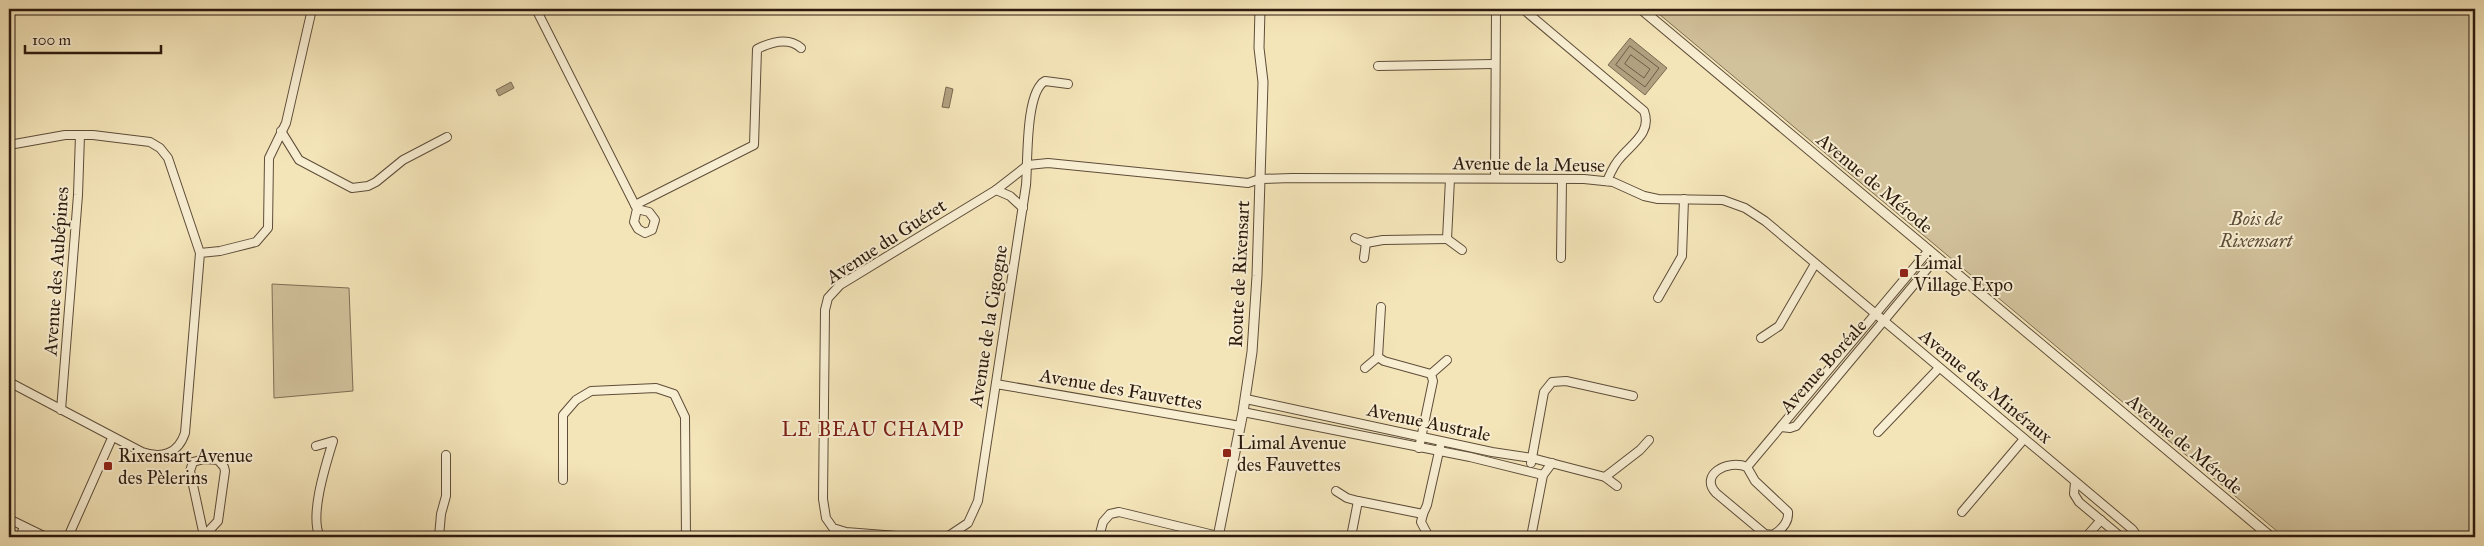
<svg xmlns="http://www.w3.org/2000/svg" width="2484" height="546" font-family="'IM FELL Great Primer',serif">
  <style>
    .green { fill: #d2c29c; stroke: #7f6e55 }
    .water { fill: #b0a07f; stroke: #7b6a52 }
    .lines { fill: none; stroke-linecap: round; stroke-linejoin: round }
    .shore { stroke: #6e5d46; stroke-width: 1 }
    .minor-casing { stroke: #5e4d39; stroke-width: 10 }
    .tertiary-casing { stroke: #5e4d39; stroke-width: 11 }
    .minor { stroke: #f8eed2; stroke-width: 8 }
    .tertiary { stroke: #f8eed2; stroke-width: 9 }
    .poi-dot { fill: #8f2418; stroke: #f8eed2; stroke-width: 2 }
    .labels { text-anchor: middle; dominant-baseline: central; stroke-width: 4; stroke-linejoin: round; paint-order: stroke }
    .street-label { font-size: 19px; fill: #2c1a0e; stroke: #f8eed2 }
    .park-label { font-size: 19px; font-style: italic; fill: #5e4c39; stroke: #f8eed2 }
    .poi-label { font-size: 19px; fill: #2c1a0e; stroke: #f8eed2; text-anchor: start }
    .neighbourhood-label { font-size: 20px; letter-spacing: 1px; fill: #7a1f14; stroke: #f8eed2 }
  </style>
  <rect width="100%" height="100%" fill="#f4e5b9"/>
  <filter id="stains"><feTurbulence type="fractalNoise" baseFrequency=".004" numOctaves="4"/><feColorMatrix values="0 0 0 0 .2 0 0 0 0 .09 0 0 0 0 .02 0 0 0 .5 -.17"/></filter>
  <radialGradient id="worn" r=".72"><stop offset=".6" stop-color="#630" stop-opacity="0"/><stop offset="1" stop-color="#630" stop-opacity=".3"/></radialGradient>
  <g class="green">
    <polygon points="1653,9 2475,9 2475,537 2284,537"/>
    <polygon points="272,284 349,288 353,391 274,398"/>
  </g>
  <g class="water">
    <polygon points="1630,38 1667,68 1645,95 1608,65"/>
    <polygon points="511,82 514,88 499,96 496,90"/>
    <polygon points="946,87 953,89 949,108 942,107"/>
  </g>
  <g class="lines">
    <g class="shore">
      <polygon points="1630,46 1659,68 1645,87 1616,65"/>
      <polygon points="1631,55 1650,69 1644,78 1625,64"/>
    </g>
    <g class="minor-casing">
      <g id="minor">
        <polyline points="536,9 637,209 649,212 655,220 652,230 645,233 638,229 634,222 637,209"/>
        <path d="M1523,9L1644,111C1652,132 1633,143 1621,157C1614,164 1611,172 1607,181"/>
        <polyline points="1378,66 1494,64"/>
        <polyline points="281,131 299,160 352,188 368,186 376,182 403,160 447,137"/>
        <polyline points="9,145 65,135 93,135 150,142 160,148 168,158 200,253"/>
        <polyline points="1495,178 1496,9"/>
        <polyline points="996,190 1010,196 1023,208"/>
        <path d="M635,205L754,145L757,49C771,42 789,37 801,48"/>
        <polyline points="1355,238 1366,243 1383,240 1447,239 1450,179"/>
        <polyline points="1447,239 1462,250"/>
        <polyline points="1364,258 1366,243"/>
        <polyline points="1561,258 1562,179"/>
        <polyline points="1658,298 1682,256 1684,199"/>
        <polyline points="1381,307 1378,357 1384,361 1431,374"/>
        <polyline points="1761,338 1779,326 1815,264"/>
        <polyline points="1365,368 1378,357"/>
        <path d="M9,382L142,452C162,459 178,454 185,433L200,253L220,251L256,242L268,228L269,158L286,123L312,9"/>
        <polyline points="996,384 1240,426"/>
        <polyline points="1246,399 1492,452 1532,458 1605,477 1640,450 1649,440"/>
        <polyline points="61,410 78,195 80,135"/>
        <polyline points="1243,412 1470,457 1543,475"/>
        <polyline points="1781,427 1790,428 1796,426 1937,257"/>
        <polyline points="1878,432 1939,368"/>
        <path d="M316,446L333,441C326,464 309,516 320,537"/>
        <polyline points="1419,448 1433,381 1431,374 1447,360"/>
        <polygon points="204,459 218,460 224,467 225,471 218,521 204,536 190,471 193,462"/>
        <polyline points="1531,463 1544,392 1552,382 1566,381 1633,396"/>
        <path d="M1747,467L1755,481L1788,512C1789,522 1781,530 1773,535L1765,534L1716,493C1699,475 1727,459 1747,467L1929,250"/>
        <polyline points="1605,477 1617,486"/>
        <polyline points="563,480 563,415 576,400 591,391 656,388 674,394 685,417 686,537"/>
        <polyline points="2075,482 2074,494 2079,502 2121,537"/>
        <polyline points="1336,491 1347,498 1358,501"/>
        <polyline points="1962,512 2024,439"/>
        <polyline points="1423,514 1421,522 1429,537"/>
        <polyline points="9,519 46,537"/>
        <polyline points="20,537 24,527"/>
        <polyline points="68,537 112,438"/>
        <polyline points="439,537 441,514 446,496 446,455"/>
        <polyline points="910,537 846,532 833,528 826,518 823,499 825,310 828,298 840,285 996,190 1028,165 1048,163 1248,183 1260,179 1292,178 1584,179 1613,182 1644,196 1658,199 1723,200 1745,208 1765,221 2132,529 2138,537"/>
        <path d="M947,537L968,523L978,501L1026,185C1028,163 1025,92 1045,81L1068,84"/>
        <polyline points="1099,537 1103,522 1110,514 1119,512 1218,536"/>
        <polyline points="1351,537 1358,501 1423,514 1427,505 1440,447"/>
        <polyline points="1531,537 1543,475 1552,463"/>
        <polyline points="2086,537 2101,520"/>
      </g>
    </g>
    <g class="tertiary-casing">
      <g id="tertiary">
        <polyline points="1641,9 2271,537"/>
        <polyline points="1218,537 1243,412 1252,352 1257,276 1263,82 1259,48 1260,9"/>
      </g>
    </g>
    <use href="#minor" class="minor"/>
    <use href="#tertiary" class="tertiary"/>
  </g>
  <g class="poi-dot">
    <rect x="1899" y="268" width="10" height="10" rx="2.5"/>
    <rect x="1222" y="448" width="10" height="10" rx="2.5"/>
    <rect x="103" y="461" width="10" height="10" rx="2.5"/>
  </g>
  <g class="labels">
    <g class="street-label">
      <text transform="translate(1529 164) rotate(1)">Avenue de la Meuse</text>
      <text transform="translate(1875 183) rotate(40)">Avenue de Mérode</text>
      <text transform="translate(886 241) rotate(-33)">Avenue du Guéret</text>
      <text transform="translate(56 271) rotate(-86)">Avenue des Aubépines</text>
      <text transform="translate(1239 274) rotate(-87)">Route de Rixensart</text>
      <text transform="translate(988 326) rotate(-81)">Avenue de la Cigogne</text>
      <text transform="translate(1823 366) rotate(-48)">Avenue Boréale</text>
      <text transform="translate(1986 386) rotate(40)">Avenue des Minéraux</text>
      <text transform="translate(1121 389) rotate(10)">Avenue des Fauvettes</text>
      <text transform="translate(1429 422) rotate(12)">Avenue Australe</text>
      <text transform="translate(2185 444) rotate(40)">Avenue de Mérode</text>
    </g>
    <g class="park-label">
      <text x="2256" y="218">Bois de<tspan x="2256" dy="22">Rixensart</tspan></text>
    </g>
    <g class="poi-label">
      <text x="1914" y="262">Limal<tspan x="1914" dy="22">Village Expo</tspan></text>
      <text x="1237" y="442">Limal Avenue<tspan x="1237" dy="22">des Fauvettes</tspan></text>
      <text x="118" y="455">Rixensart Avenue<tspan x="118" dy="22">des Pèlerins</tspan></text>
    </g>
    <g class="neighbourhood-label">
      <text x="873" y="429">LE BEAU CHAMP</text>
    </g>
  </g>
  <rect width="2484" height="546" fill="none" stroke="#f4e5b9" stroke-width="30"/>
  <rect x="10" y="10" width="2464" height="526" fill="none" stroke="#2c1a0e" stroke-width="2.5"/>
  <rect x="15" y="15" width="2454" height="516" fill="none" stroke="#2c1a0e"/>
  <path d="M25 45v8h136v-8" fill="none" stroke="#2c1a0e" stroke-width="2.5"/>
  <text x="32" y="45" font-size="15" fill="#2c1a0e" stroke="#f8eed2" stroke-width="4" paint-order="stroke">100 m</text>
  <rect width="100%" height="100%" filter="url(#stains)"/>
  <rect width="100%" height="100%" fill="url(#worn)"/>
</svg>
